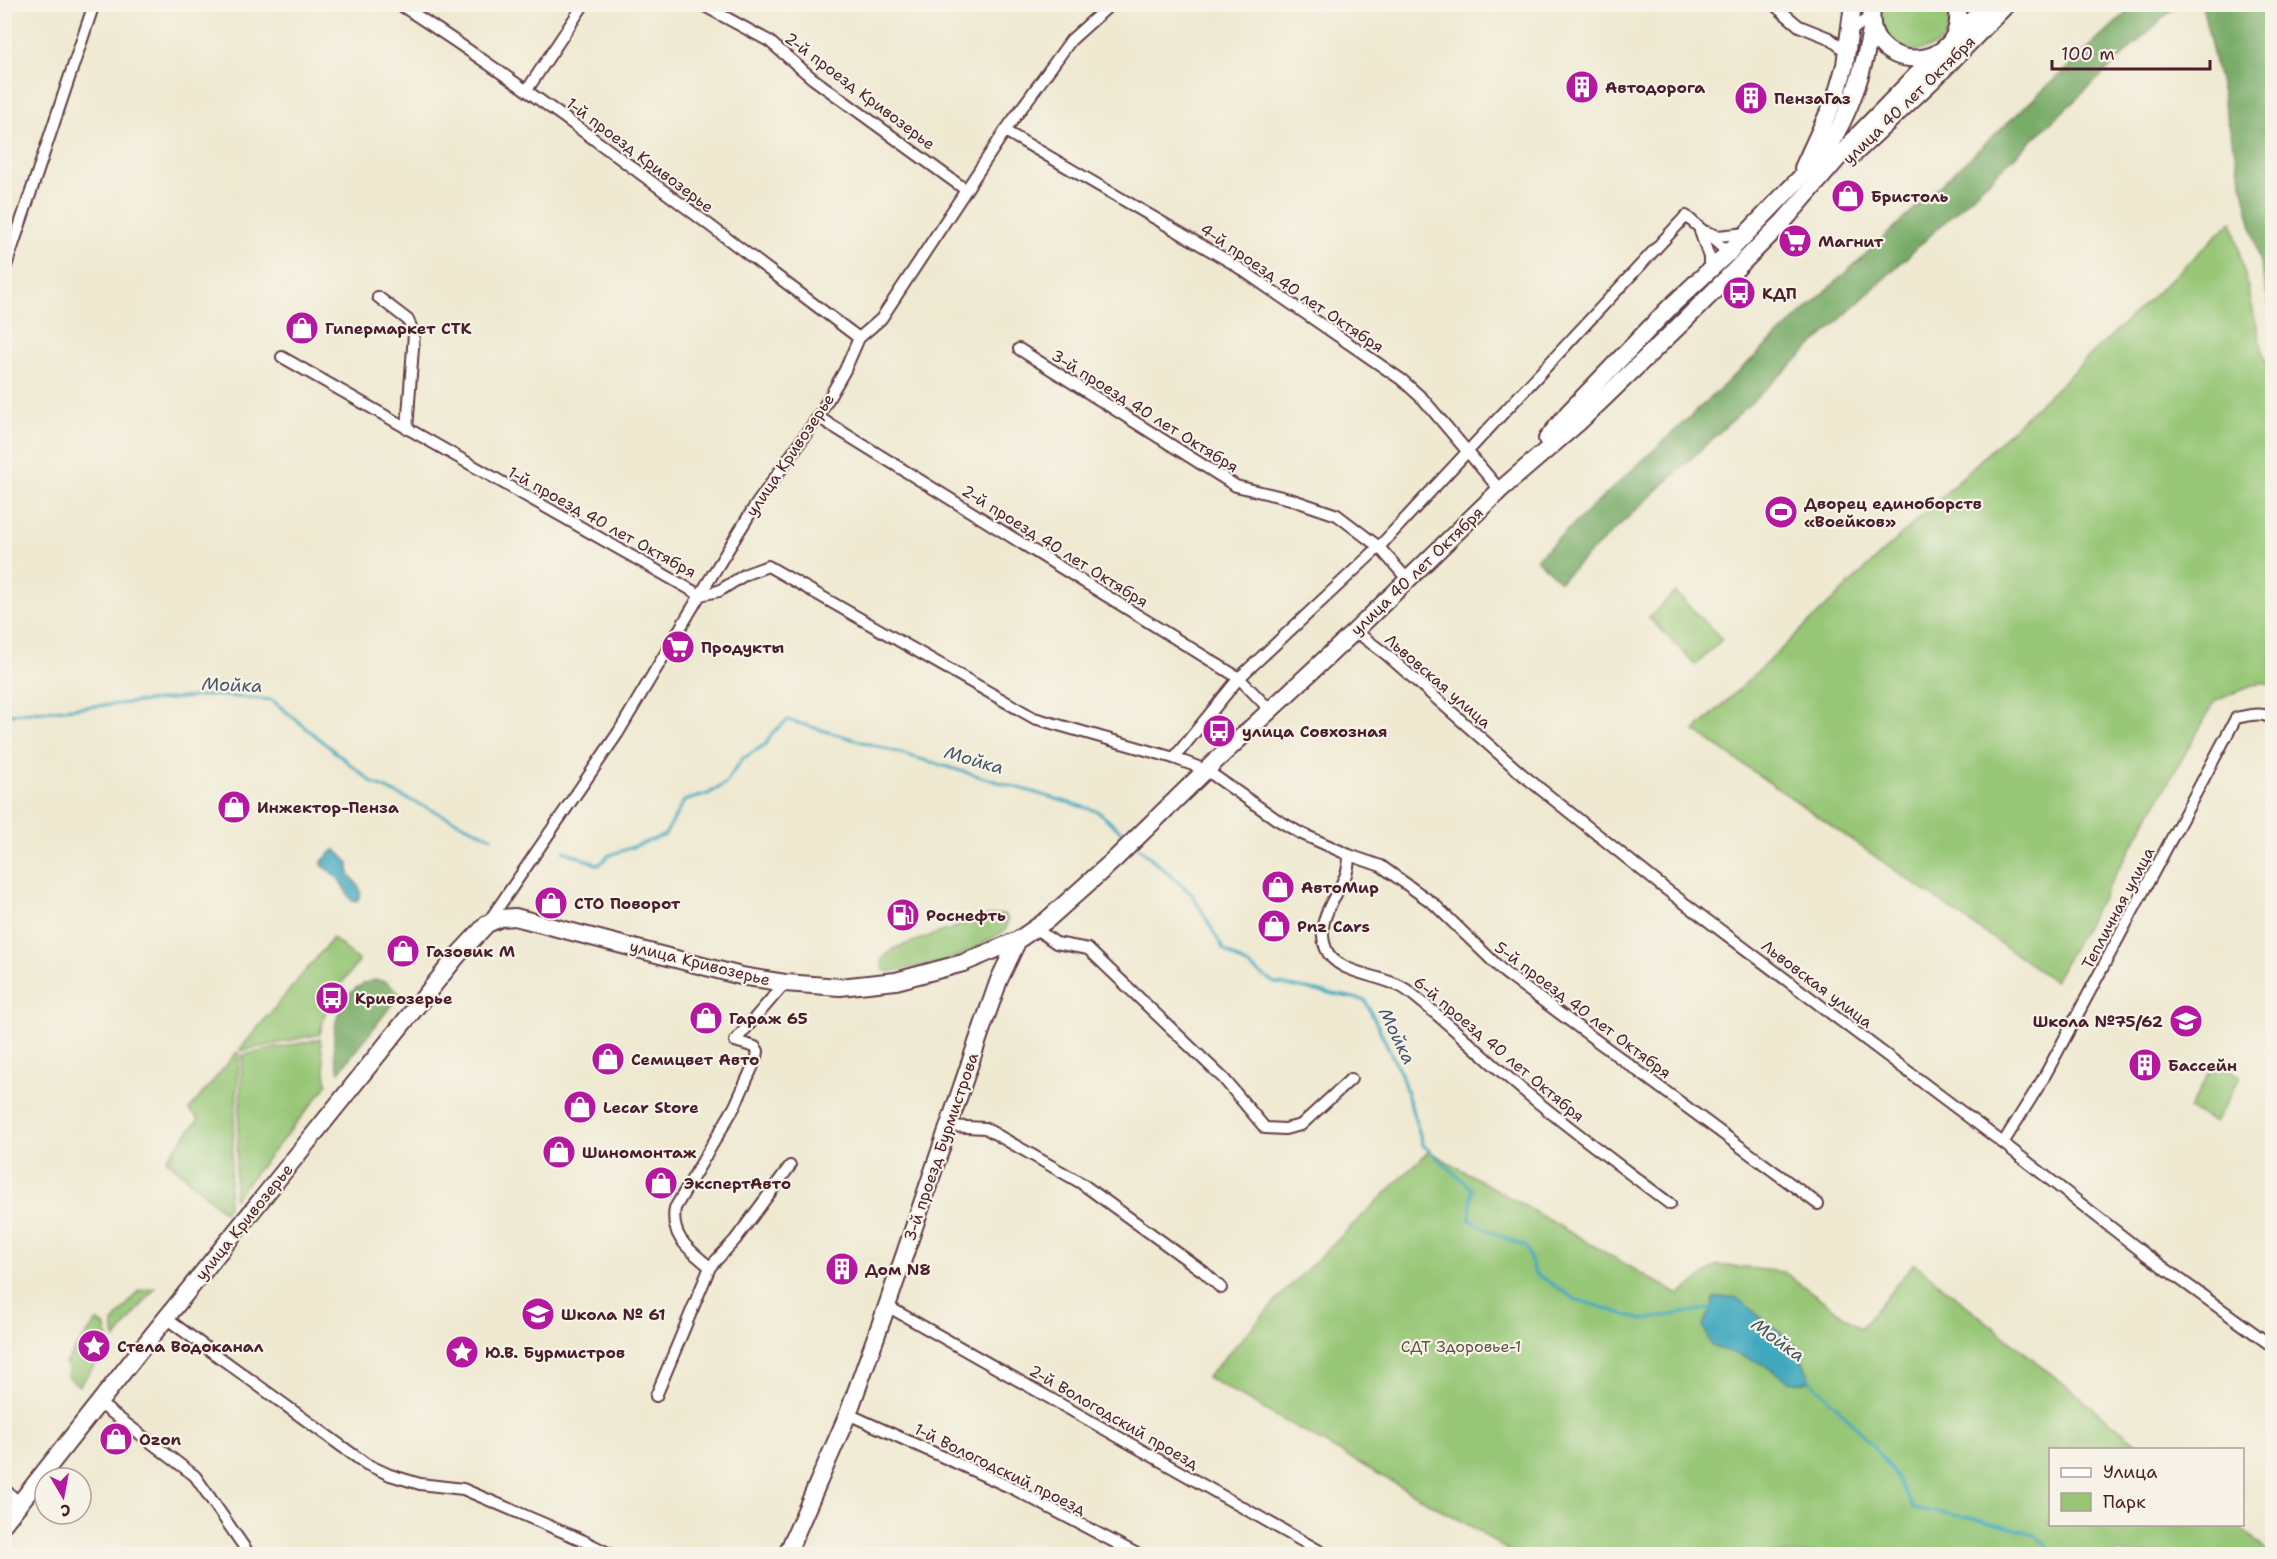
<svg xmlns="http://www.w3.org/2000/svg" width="2277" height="1559" font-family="'Shantell Sans',sans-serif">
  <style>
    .green { fill: #96c676; stroke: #707250; stroke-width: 1.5 }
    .forest { fill: #78ab67; stroke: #616549; stroke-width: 1.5 }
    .water { fill: #3fa9bf; stroke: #446475; stroke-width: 1.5 }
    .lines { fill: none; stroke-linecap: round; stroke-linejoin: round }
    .stream { stroke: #3fa9bf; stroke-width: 3 }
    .minor-casing { stroke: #633d44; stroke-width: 14 }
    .primary-casing { stroke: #633d44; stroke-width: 20 }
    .minor { stroke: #fff; stroke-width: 10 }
    .primary { stroke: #fff; stroke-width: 16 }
    .labels { text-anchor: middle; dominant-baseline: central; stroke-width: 4.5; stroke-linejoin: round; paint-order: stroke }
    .poi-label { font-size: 16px; font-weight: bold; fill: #4a1f2b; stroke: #f7f3e8; text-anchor: start }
    .street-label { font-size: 16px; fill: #4a1f2b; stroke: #f7f3e8 }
    .park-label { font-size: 16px; fill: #615142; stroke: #f7f3e8 }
    .water-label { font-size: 18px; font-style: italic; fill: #465666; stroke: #f7f3e8 }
  </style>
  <rect width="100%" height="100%" fill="#f7f3e8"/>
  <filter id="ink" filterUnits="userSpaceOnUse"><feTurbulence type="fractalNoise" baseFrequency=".0167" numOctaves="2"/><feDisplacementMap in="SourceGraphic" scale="12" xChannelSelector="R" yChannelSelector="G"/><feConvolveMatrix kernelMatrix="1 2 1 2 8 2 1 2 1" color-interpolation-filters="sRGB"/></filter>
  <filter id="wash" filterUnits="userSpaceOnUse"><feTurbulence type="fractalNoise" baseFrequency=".008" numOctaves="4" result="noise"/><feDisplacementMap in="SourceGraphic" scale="24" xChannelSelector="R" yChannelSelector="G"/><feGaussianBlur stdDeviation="1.35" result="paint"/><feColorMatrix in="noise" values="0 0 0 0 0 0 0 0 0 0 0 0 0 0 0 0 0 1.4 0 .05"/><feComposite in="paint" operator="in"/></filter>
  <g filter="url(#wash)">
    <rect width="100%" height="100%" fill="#efe9d1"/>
    <g class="green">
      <path d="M1880,4L1951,5C1950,12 1951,26 1948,32C1935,58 1889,57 1880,28C1878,21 1880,11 1880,4Z"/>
      <polygon points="2232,221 2272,390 2272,686 2263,682 2216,700 2054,981 1695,731"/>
      <polygon points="1675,592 1722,639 1696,665 1649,618"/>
      <polygon points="1004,914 1008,920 1006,930 968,952 944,962 888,972 882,968 882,959 895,948 988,916"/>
      <polygon points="333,938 359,961 328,1001 320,1034 242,1051 240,1049"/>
      <polygon points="320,1039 327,1084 325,1088 234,1199 243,1055"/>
      <polygon points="237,1052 240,1054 228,1207 224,1212 166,1159 199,1119 189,1110"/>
      <polygon points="2215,1062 2241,1076 2215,1123 2189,1109"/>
      <polygon points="1429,1151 1679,1295 1717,1265 1784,1272 1861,1328 1914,1263 2144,1449 2050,1450 2050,1524 2237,1525 2271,1554 1512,1554 1479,1531 1207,1377 1288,1288"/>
      <polygon points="155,1288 115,1339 113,1323 138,1291"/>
      <polygon points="97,1321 106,1327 109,1346 79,1386 67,1376 68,1367 65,1363"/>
    </g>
    <g class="forest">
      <polygon points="2135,5 2177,5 1560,581 1536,559"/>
      <polygon points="2202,5 2272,5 2272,317"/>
      <path d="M376,980L385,981L399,992V996L339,1072C327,1039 335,986 376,980Z"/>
    </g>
    <g class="water">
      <path d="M335,849L349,863V874C356,883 367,891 356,902L352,901L338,878L322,865V861Z"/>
      <path d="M1736,1297L1797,1347L1811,1381C1786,1386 1784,1376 1764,1365C1748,1356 1728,1352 1711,1346L1703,1325L1712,1308L1714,1298Z"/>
    </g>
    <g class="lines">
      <g class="stream">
        <polyline points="4,718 10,714 213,695 272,700 373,783 491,837"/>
        <polyline points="1136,845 1192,894 1224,950 1274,983 1365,1000 1401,1074 1423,1145 1472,1189 1470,1220 1489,1231 1526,1247 1535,1273 1575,1299 1643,1320 1712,1308 1715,1310"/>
        <polyline points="564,851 599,865 608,856 665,835 684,801 708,794 725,784 742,759 766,744 772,733 788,720 1097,811 1129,838"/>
        <path d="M1810,1380C1847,1415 1892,1462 1913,1508L1978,1519L2034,1534L2055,1554"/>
      </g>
    </g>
  </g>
  <g filter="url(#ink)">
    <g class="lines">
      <g class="minor-casing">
        <g id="minor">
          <path d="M399,4C558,107 707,224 859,338"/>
          <polyline points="701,4 769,41 812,78 966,190"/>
          <polyline points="1773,4 1799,26 1829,38 1847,52"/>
          <polyline points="1847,34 1871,16"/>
          <polyline points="527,90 584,4"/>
          <polyline points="1005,131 1232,263 1402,380 1423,399 1500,490"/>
          <polyline points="1700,231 1709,257 1709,270"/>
          <polyline points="1707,232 1718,236 1747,233"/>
          <polyline points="4,272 94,4"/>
          <polyline points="378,297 408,320 414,334 407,429"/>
          <polyline points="1019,349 1236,486 1290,499 1337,515 1379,547 1408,580"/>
          <polyline points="282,357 700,595 719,591 746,574 768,566 1034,718 1174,758 1206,770 1276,819 1300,833 1349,855 1381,866 1434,904 1505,973 1818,1204"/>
          <polyline points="818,417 1239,678 1270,710"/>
          <polyline points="1355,631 1387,655 1523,775 1663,887 2003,1143 2145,1254 2272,1346"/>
          <polyline points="1174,758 1239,678 1379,547 1686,216 1731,255"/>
          <path d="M1349,855C1349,863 1348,870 1345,877C1334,901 1315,921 1326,949C1337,976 1386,974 1408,991C1451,1024 1488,1062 1529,1095C1575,1133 1623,1168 1670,1204"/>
          <polyline points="489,921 618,733 700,595 753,509 818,417 845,370 859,338 881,319 1005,131 1071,40 1111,4"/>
          <polyline points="1036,929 1056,943 1088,949 1224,1079 1265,1128 1285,1129 1301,1125 1351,1079"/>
          <polyline points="948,1126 985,1128 1081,1183 1204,1272 1221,1288"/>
          <path d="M2003,1143L2043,1079L2236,718C2248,716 2261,711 2272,719"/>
          <path d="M710,1267C690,1250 670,1238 675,1208L735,1106L757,1057L758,1051L755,1047L735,1041L785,983"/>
          <polyline points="887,1306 1325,1554"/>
          <polyline points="167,1319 366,1464 390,1475 420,1484 463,1489 582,1540 610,1554"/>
          <polyline points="656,1396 710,1267 735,1240 790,1166"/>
          <polyline points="99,1403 195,1476 249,1554"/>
          <polyline points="848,1414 1014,1489 1137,1554"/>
          <polyline points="4,1489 20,1503"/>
        </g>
      </g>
      <g class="primary-casing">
        <g id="primary">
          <path d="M1873,4C1857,75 1971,78 1957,4"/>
          <polyline points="1955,37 1988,4"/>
          <polyline points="1853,155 1935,78 2007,4"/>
          <polyline points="1803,168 1836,96 1845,65 1853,4"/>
          <path d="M1547,439L1568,413L1670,307L1728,253L1825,152C1851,112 1864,70 1872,24"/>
          <polyline points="4,1523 150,1338 421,1001 457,956 487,924 501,918 515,917 741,976 785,983 840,987 896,981 963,963 1018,940 1047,920 1115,859 1206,770 1355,631 1500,490 1578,423 1684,321 1783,222 1858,135 1939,52"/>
          <polyline points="787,1554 848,1414 887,1306 981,1031 999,980 1018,940"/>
        </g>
      </g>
      <use href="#minor" class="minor"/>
      <use href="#primary" class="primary"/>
    </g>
  </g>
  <defs>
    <g id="building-disc" transform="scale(1.725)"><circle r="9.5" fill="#b5179e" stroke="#f7f3e8"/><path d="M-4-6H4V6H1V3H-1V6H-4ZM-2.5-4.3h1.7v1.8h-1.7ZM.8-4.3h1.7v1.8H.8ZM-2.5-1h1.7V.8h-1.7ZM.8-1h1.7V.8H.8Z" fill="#fff"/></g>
    <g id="shop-disc" transform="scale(1.725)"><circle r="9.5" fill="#b5179e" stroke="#f7f3e8"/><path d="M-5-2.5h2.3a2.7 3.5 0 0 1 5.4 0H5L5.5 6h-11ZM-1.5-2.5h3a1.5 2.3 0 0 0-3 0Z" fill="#fff"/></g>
    <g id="supermarket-disc" transform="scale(1.725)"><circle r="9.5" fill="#b5179e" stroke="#f7f3e8"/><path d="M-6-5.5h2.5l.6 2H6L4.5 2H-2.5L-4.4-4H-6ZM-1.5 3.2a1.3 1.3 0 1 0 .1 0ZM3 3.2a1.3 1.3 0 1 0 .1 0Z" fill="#fff"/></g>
    <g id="bus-disc" transform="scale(1.725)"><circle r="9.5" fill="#b5179e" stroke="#f7f3e8"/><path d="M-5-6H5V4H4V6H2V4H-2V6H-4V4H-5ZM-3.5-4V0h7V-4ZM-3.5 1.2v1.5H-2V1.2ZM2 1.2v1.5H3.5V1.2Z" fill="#fff"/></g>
    <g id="stadium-disc" transform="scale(1.725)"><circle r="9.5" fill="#b5179e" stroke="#f7f3e8"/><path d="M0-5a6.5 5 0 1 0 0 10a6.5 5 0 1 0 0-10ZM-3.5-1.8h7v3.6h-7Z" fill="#fff"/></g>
    <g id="fuel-disc" transform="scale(1.725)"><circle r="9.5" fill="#b5179e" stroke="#f7f3e8"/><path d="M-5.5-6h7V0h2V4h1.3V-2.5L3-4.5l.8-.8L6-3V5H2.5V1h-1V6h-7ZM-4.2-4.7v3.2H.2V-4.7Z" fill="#fff"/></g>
    <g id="school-disc" transform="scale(1.725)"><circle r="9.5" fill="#b5179e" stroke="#f7f3e8"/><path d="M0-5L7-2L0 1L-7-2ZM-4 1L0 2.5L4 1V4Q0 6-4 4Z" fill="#fff"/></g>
    <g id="sight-disc" transform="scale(1.725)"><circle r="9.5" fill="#b5179e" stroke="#f7f3e8"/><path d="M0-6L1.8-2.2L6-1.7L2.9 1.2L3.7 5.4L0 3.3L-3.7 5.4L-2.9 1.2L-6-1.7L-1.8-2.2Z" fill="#fff"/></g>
  </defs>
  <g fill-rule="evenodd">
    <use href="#building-disc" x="1582" y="87"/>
    <use href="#building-disc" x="1751" y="98"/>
    <use href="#shop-disc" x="1848" y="196"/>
    <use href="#supermarket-disc" x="1795" y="241"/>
    <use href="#bus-disc" x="1739" y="293"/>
    <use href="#shop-disc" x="302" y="328"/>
    <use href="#stadium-disc" x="1781" y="512"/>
    <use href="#supermarket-disc" x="678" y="647"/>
    <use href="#bus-disc" x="1219" y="731"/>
    <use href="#shop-disc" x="234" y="807"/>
    <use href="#shop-disc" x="1278" y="887"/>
    <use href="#shop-disc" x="551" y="903"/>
    <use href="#fuel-disc" x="903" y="915"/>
    <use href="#shop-disc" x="1274" y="926"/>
    <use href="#shop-disc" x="403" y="951"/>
    <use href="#bus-disc" x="332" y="998"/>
    <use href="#shop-disc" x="706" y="1018"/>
    <use href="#school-disc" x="2186" y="1021"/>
    <use href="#shop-disc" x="608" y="1059"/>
    <use href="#building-disc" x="2145" y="1065"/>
    <use href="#shop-disc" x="580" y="1107"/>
    <use href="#shop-disc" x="559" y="1152"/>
    <use href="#shop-disc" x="661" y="1183"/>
    <use href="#building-disc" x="842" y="1269"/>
    <use href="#school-disc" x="538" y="1314"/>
    <use href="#sight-disc" x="94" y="1346"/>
    <use href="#sight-disc" x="462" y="1352"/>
    <use href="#shop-disc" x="116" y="1439"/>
  </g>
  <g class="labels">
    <g class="poi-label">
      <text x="1605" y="87">Автодорога</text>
      <text x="1774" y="98">ПензаГаз</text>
      <text x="1871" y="196">Бристоль</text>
      <text x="1818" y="241">Магнит</text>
      <text x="1762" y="293">КДП</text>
      <text x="325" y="328">Гипермаркет СТК</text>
      <text x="1804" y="503">Дворец единоборств<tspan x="1804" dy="18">«Воейков»</tspan></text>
      <text x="701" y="647">Продукты</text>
      <text x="1242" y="731">улица Совхозная</text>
      <text x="257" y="807">Инжектор-Пенза</text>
      <text x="1301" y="887">АвтоМир</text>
      <text x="574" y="903">СТО Поворот</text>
      <text x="926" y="915">Роснефть</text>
      <text x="1297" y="926">Pnz Cars</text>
      <text x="426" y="951">Газовик М</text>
      <text x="355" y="998">Кривозерье</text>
      <text x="729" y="1018">Гараж 65</text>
      <text x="2163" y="1021" text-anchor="end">Школа №75/62</text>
      <text x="631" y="1059">Семицвет Авто</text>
      <text x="2168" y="1065">Бассейн</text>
      <text x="603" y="1107">Lecar Store</text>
      <text x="582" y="1152">Шиномонтаж</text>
      <text x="684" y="1183">ЭкспертАвто</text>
      <text x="865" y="1269">Дом N8</text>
      <text x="561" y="1314">Школа № 61</text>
      <text x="117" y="1346">Стела Водоканал</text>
      <text x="485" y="1352">Ю.В. Бурмистров</text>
      <text x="139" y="1439">Ozon</text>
    </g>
    <g class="street-label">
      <text transform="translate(860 91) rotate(37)">2-й проезд Кривозерье</text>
      <text transform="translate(1909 100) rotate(-44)">улица 40 лет Октября</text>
      <text transform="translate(640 155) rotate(37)">1-й проезд Кривозерье</text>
      <text transform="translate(1292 288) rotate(34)">4-й проезд 40 лет Октября</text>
      <text transform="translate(1145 411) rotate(32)">3-й проезд 40 лет Октября</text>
      <text transform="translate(790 455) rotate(-56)">улица Кривозерье</text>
      <text transform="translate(602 522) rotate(29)">1-й проезд 40 лет Октября</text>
      <text transform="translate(1055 546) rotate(32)">2-й проезд 40 лет Октября</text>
      <text transform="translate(1417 571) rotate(-44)">улица 40 лет Октября</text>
      <text transform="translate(1438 681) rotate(41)">Львовская улица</text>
      <text transform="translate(2118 908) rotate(-62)">Тепличная улица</text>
      <text transform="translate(700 963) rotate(14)">улица Кривозерье</text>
      <text transform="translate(1817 984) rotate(37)">Львовская улица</text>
      <text transform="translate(1583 1010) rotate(37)">5-й проезд 40 лет Октября</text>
      <text transform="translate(1499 1049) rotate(40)">6-й проезд 40 лет Октября</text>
      <text transform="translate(941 1147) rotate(-71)">3-й проезд Бурмистрова</text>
      <text transform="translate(244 1222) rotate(-51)">улица Кривозерье</text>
      <text transform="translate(1114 1417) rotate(30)">2-й Вологодский проезд</text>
      <text transform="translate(1000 1469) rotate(26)">1-й Вологодский проезд</text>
    </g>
    <g class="park-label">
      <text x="1461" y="1346">СДТ Здоровье-1</text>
    </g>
    <g class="water-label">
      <text transform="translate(232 685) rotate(2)">Мойка</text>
      <text transform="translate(974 760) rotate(16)">Мойка</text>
      <text transform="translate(1397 1036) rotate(64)">Мойка</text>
      <text transform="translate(1778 1340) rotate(36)">Мойка</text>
    </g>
  </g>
  <rect width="2277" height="1559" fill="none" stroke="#f7f3e8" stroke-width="24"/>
  <rect x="2049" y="1448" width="195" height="78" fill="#f7f3e8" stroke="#b29e9c" stroke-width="1.5"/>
  <rect x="2061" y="1468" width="30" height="9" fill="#ffffff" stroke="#b29e9c" stroke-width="1.5"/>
  <text x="2103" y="1478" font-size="18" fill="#4a1f2b">Улица</text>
  <rect x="2061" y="1493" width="30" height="18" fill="#96c676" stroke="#b29e9c" stroke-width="1.5"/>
  <text x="2103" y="1508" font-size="18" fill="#4a1f2b">Парк</text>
  <g transform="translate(63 1496) rotate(170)"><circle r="28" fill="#f7f3e8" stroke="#b29e9c" stroke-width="1.5"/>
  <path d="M0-4.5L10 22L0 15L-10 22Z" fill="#b5179e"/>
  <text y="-9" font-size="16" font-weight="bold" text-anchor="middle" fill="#4a1f2b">С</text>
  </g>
  <path d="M2052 60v9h158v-9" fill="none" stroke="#4a1f2b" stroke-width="3"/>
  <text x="2061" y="60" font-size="18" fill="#4a1f2b" stroke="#f7f3e8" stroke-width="4.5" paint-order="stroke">100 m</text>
</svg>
